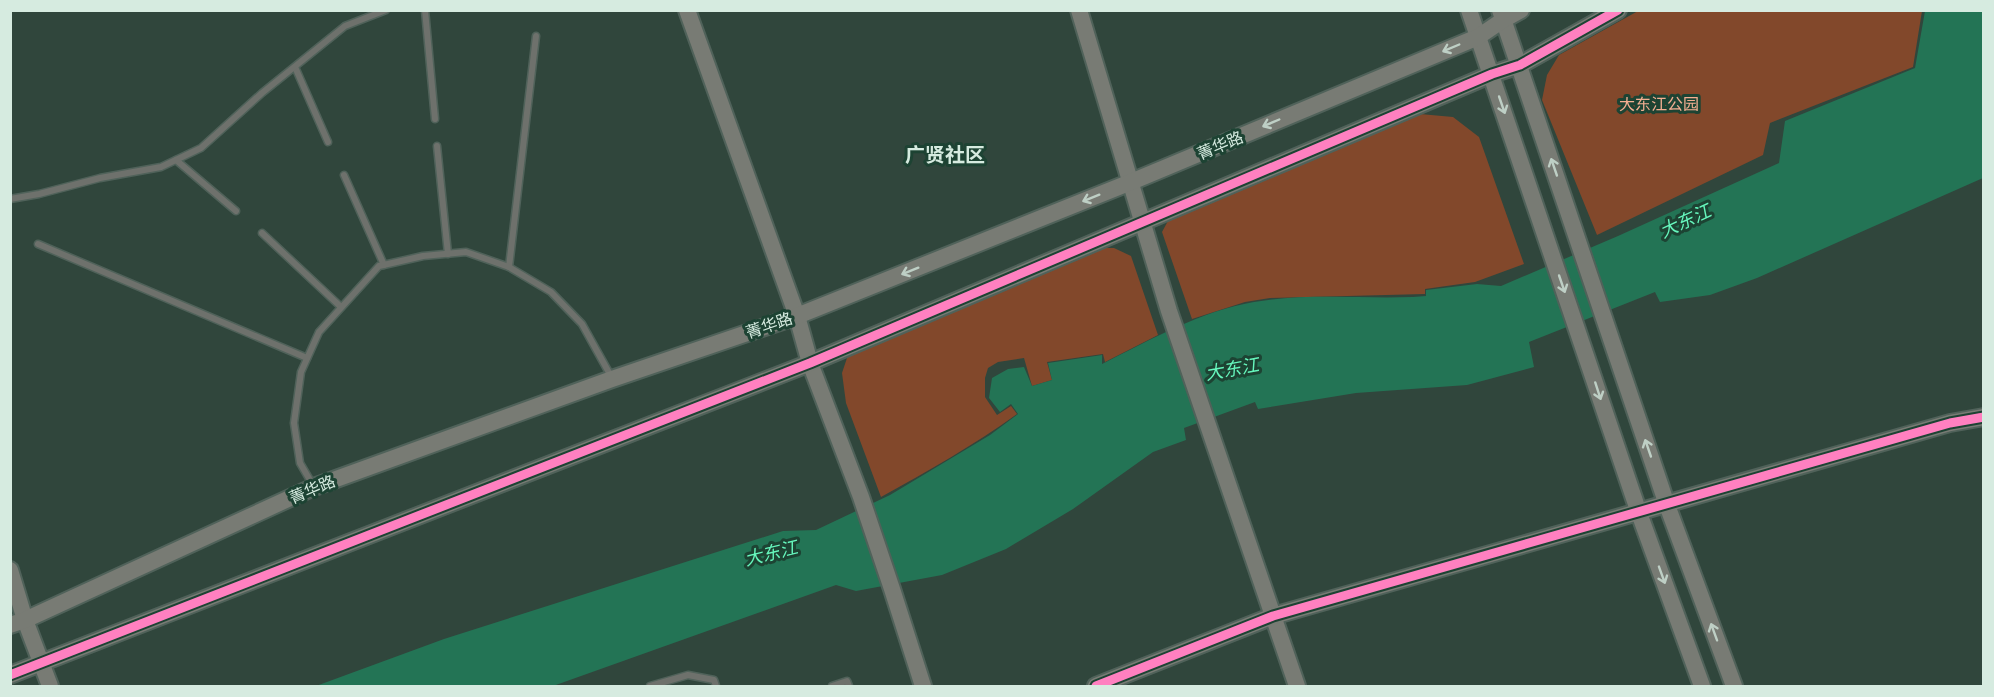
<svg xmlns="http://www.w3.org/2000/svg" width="1994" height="697" font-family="'Titillium Web','Noto Sans SC',sans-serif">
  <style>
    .green { fill: #82482b }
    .water { fill: #237455 }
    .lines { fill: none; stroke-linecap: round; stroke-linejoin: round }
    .lane-casing { stroke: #50625a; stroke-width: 9 }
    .secondary-casing { stroke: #50625a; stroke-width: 20 }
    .lane { stroke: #6e716c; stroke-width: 6 }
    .secondary { stroke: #787b74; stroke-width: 16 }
    .cycleway-casing { stroke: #1d4333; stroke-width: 13 }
    .cycleway { stroke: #ff80c0; stroke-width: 9 }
    .oneway { stroke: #becfc5 }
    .labels { text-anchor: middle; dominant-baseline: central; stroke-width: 6; stroke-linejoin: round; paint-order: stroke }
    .park-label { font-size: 16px; fill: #f4af92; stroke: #1d4333 }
    .street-label { font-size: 16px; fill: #d6ebe0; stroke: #1d4333 }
    .water-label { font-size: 18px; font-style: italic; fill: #66f7bd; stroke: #1d4333 }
    .quarter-label { font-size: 20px; font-weight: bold; fill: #d6ebe0; stroke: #1d4333 }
  </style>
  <rect width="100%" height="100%" fill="#30463c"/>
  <g class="green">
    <polygon points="1638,11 1638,10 1922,11 1913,67 1770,123 1763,155 1597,235 1542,100 1547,75 1559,55"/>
    <polygon points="1420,114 1453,117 1479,137 1524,264 1475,282 1425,289 1425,294 1270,298 1245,302 1192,319 1162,232 1169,219 1369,133"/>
    <path d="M1096,248H1114L1131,256L1158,335L1105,362L1103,354L1047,362L1052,380L1032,386L1024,358L998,362L988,368L985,378V397L997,415L1011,406L1017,414C974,445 928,471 881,497L846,403L842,373L849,352Z"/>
  </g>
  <path class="water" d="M1925,11H1983V178L1757,278L1710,295L1660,302L1655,292L1529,342L1534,367L1467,385L1356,393L1258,409L1255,402L1184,428L1186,440L1153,452L1073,509L1006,549L942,575L856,591L836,585L553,686H316L444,639L783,531L816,530L890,495L990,435L1018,414L1011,404L1000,412L989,398L992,378L1008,369L1024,367L1032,386L1052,380L1048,363L1102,355V364C1150,340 1201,311 1254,302C1306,293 1360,299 1413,297L1426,296V290L1477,284L1501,286L1618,236L1779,163L1785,121L1915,68Z"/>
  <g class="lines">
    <g class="lane-casing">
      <g id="lane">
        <polyline points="425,10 435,119"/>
        <polyline points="295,67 328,142"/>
        <polyline points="437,146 448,254"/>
        <polyline points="176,160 236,211"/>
        <polyline points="344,175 384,265"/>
        <polyline points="10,199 39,194 100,178 161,167 201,148 262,93 345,26 386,10"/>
        <polyline points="262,233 341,307"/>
        <polyline points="38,244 307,358"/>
        <polyline points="509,267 536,36"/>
        <polyline points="314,487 300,463 294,423 301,372 319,332 379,266 423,256 466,252 509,267 551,292 582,324 612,378"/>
        <polyline points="650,686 688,675 714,680 716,686"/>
        <polyline points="832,686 847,681 849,686"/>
      </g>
    </g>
    <g class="secondary-casing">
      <g id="secondary">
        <polyline points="687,10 797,316 810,363 861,497 892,589 923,686"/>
        <polyline points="1079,10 1169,311 1297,686"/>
        <polyline points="1469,10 1639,513 1702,686"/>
        <polyline points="1500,10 1667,505 1734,686"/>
        <polyline points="10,570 25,620 50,686"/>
        <polyline points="10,625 25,620 314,487 612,379 797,316 1131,182 1478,37 1503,20 1521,10"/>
        <polyline points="10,675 810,363 1492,74 1520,65 1618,10"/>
        <polyline points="1096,686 1273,616 1950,423 1984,417"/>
      </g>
    </g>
    <use href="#lane" class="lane"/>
    <use href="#secondary" class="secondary"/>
    <g class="cycleway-casing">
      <g id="cycleway">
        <polyline points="10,675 810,363 1492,74 1520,65 1618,10"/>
        <polyline points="1096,686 1273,616 1950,423 1984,417"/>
      </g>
    </g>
    <use href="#cycleway" class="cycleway"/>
  </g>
  <defs><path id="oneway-shaft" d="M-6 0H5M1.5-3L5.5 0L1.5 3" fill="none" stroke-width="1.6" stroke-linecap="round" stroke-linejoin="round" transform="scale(1.5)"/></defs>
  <g class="oneway">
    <use href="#oneway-shaft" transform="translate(1451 48) rotate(157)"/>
    <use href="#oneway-shaft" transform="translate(1502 105) rotate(71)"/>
    <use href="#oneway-shaft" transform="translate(1271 123) rotate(157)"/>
    <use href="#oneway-shaft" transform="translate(1554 167) rotate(-109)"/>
    <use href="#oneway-shaft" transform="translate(1091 198) rotate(158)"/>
    <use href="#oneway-shaft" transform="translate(910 271) rotate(158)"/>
    <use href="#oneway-shaft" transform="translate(1562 284) rotate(71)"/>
    <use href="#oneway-shaft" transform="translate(1598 391) rotate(72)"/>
    <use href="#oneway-shaft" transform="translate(1648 448) rotate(-109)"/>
    <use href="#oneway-shaft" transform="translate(1662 575) rotate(70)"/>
    <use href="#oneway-shaft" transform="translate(1714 632) rotate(-110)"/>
  </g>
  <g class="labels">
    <g class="park-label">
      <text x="1659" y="104">大东江公园</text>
    </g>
    <g class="street-label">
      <text transform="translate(1220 145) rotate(-23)">菁华路</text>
      <text transform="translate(769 325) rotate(-19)">菁华路</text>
      <text transform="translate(312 489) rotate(-23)">菁华路</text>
    </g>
    <g class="water-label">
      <text transform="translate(1685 221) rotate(-25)">大东江</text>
      <text transform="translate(1232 369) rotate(-10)">大东江</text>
      <text transform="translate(771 553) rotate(-14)">大东江</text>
    </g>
    <g class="quarter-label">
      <text x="945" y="154">广贤社区</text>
    </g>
  </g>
  <rect width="1994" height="697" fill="none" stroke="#d6ebe0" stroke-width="24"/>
</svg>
